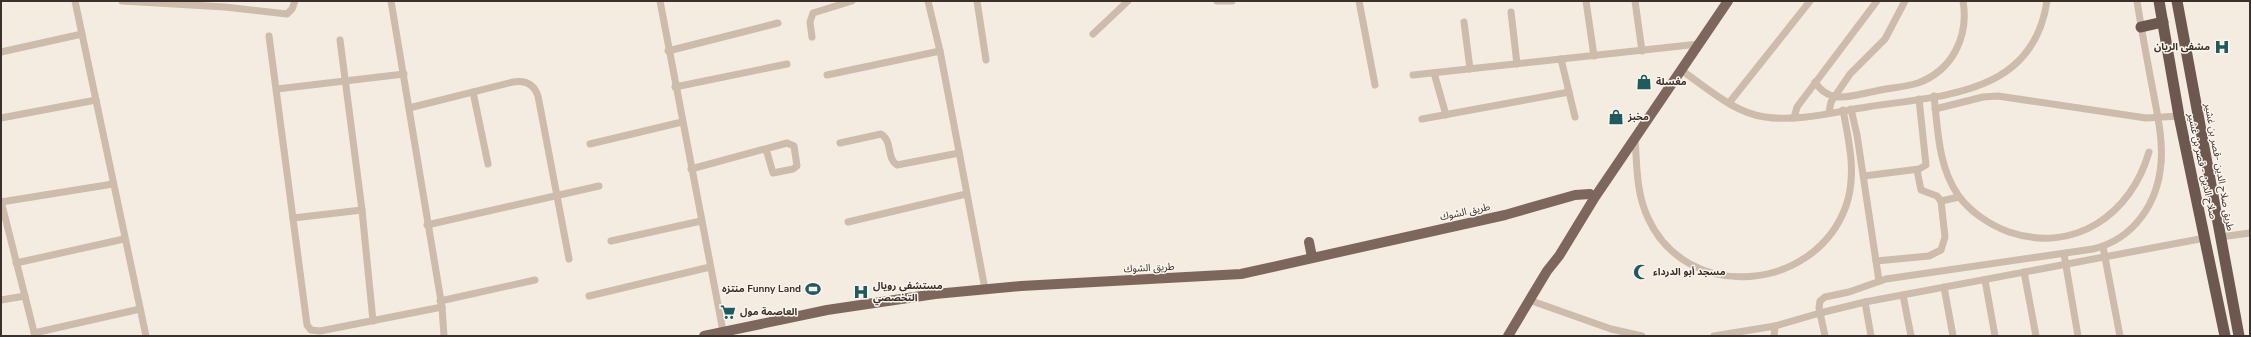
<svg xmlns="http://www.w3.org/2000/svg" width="2251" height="337" font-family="'Nunito Sans','Noto Sans Arabic',sans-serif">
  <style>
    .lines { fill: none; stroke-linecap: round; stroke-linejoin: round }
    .minor { stroke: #cdbbac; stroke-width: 7 }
    .primary { stroke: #7d675c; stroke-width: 10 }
    .trunk { stroke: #6c584f; stroke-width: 11 }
    .labels { text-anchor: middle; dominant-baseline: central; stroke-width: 3; stroke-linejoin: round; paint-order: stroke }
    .poi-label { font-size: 10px; font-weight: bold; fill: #3b302b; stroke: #fbf5ee; text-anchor: start }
    .street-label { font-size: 10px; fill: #3b302b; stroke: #fbf5ee }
  </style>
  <rect width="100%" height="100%" fill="#f4ebe1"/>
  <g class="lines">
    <g class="minor">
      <polyline points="75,1 146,336"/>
      <polyline points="122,1 225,7 287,14 292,9 295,1"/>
      <polyline points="391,1 442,307 444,336"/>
      <polyline points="660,1 723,331"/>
      <polyline points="928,1 940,51 985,289"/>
      <polyline points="977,1 986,60"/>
      <polyline points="1217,1 1232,1"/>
      <polyline points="1359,1 1375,85"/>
      <polyline points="1586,1 1594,56"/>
      <polyline points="1635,1 1642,51"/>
      <polyline points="1511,12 1517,64"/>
      <polyline points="1464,22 1470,69"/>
      <polyline points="1093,34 1128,1"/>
      <polyline points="269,36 307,325 311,330 320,331 442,307"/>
      <polyline points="812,37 810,22 813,13 852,1"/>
      <polyline points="340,40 362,210 373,321"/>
      <polyline points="668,51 778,23"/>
      <polyline points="1,52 82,34"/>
      <polyline points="1561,59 1575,117"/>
      <path d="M1681,70C1706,87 1734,113 1765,117C1798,122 1834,112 1867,107C1942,95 2033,96 2047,1"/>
      <polyline points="1434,73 1446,115"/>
      <polyline points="827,75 940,51"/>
      <polyline points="1413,75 1699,44"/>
      <path d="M1815,82C1830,106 1853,95 1876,91C1890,88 1905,87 1918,83C1953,70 1969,36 1963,1"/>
      <polyline points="675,87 787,64"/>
      <polyline points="277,89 404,74"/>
      <polyline points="473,92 488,164"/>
      <path d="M1934,96C1938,130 1938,166 1958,195C1970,212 1990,225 2009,232C2074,254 2131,215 2149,152"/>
      <polyline points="1729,103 1810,1"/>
      <path d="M409,108L513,82C525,80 534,84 538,96L569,259"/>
      <polyline points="1851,109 1857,135 1879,281"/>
      <polyline points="1935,109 1983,97 1998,96 2146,118 2179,116"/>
      <polyline points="1829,112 1831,102 1850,74 1885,39 1905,1"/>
      <polyline points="1,118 96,100"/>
      <polyline points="1794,118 1797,107 1877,1"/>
      <polyline points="1422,119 1569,92"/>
      <path d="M1635,138C1637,165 1636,193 1648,218C1687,304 1815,292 1846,206C1857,174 1849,142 1843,110"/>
      <path d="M840,143L881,134C893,141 886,158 897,165L959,153"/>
      <polyline points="590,144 682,122"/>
      <polyline points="691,169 787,143 794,146 797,166 793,169 773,173 766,149"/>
      <polyline points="1864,176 1919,169 1926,165 1919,99"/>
      <polyline points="1,201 35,336"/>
      <polyline points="1941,201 1959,197"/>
      <polyline points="1,202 113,184"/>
      <polyline points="293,218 362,210"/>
      <polyline points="848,222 966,194"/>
      <polyline points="427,225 599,186"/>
      <polyline points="2220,237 2250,233"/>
      <polyline points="611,241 701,221"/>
      <polyline points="2103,247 2120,336"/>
      <polyline points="2064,254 2078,336"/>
      <polyline points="1876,261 1929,256 1941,250 1945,237 1941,201 1937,196 1921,190 1917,170"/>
      <polyline points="16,263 124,239"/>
      <polyline points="2024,272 2036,336"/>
      <polyline points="1985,280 1995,336"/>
      <polyline points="1944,287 1953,336"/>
      <polyline points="1903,295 1911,336"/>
      <polyline points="589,296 710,267"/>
      <polyline points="1,300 25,296"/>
      <polyline points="1529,300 1611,329 1642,336"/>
      <polyline points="440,301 535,280"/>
      <polyline points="1865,302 1871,336"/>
      <polyline points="34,333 140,309"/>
      <polyline points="1714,336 1775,326 1820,313 1865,302 2205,238"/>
      <polyline points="1774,336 1775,326"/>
      <path d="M1825,336L1819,308L1820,301L1825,297L1849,292L1886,279L2093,249C2134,239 2158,203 2161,163C2163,141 2158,118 2154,96C2148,65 2142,33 2137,1"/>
    </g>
    <g class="primary">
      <polyline points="1309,242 1312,257"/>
      <polyline points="704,336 827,310 935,294 1021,286 1241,274 1505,215 1575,195 1590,194"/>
      <polyline points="1508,336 1547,271 1559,256 1595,197 1728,1"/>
    </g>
    <g class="trunk">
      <polyline points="2159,1 2179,116 2225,336"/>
      <polyline points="2177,1 2239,336"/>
      <polyline points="2141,27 2163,22"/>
    </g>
  </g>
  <defs>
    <g id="hospital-bare" transform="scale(1.2)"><path d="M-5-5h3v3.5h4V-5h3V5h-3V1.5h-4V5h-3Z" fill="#1f5a5e" stroke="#fbf5ee" stroke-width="2.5" paint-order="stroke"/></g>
    <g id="shop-bare" transform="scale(1.2)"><path d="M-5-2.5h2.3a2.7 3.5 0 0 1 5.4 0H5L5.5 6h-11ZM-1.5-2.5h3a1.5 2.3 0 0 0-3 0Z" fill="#1f5a5e" stroke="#fbf5ee" stroke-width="2.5" paint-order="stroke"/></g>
    <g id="mosque-bare" transform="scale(1.2)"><path d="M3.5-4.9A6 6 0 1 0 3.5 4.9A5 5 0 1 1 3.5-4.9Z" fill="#1f5a5e" stroke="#fbf5ee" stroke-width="2.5" paint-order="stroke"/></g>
    <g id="stadium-bare" transform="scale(1.2)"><path d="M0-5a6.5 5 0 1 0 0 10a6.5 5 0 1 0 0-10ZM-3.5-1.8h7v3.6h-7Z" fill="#1f5a5e" stroke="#fbf5ee" stroke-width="2.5" paint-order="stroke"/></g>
    <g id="supermarket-bare" transform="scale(1.2)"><path d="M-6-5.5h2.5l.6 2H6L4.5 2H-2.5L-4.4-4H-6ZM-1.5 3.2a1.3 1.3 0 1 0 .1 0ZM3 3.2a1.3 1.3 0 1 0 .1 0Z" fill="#1f5a5e" stroke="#fbf5ee" stroke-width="2.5" paint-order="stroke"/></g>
  </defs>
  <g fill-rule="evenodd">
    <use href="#hospital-bare" x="2222" y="47"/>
    <use href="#shop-bare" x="1644" y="82"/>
    <use href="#shop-bare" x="1616" y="117"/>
    <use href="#mosque-bare" x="1641" y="272"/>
    <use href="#stadium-bare" x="813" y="289"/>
    <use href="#hospital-bare" x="861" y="292"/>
    <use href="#supermarket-bare" x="728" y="312"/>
  </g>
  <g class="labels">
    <g class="poi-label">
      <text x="2210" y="47" text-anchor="end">مشفى الريان</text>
      <text x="1656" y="82">مغسلة</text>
      <text x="1628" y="117">مخبز</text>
      <text x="1653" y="272">مسجد أبو الدرداء</text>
      <text x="873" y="286">مستشفى رويال<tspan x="873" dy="12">التخصصي</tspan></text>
      <text x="801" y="289" text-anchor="end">منتزه Funny Land</text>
      <text x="740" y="312">العاصمة مول</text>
    </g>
    <g class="street-label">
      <text transform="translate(2202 166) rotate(78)">صلاح الدين - قصر بن غشير</text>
      <text transform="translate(2219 167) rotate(80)">طريق صلاح الدين -قصر بن غشير</text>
      <text transform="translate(1465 212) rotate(-12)">طريق الشوك</text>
      <text transform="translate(1149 268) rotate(-3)">طريق الشوك</text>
    </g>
  </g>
  <rect width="2251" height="337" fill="none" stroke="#3b302b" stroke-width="4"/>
</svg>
